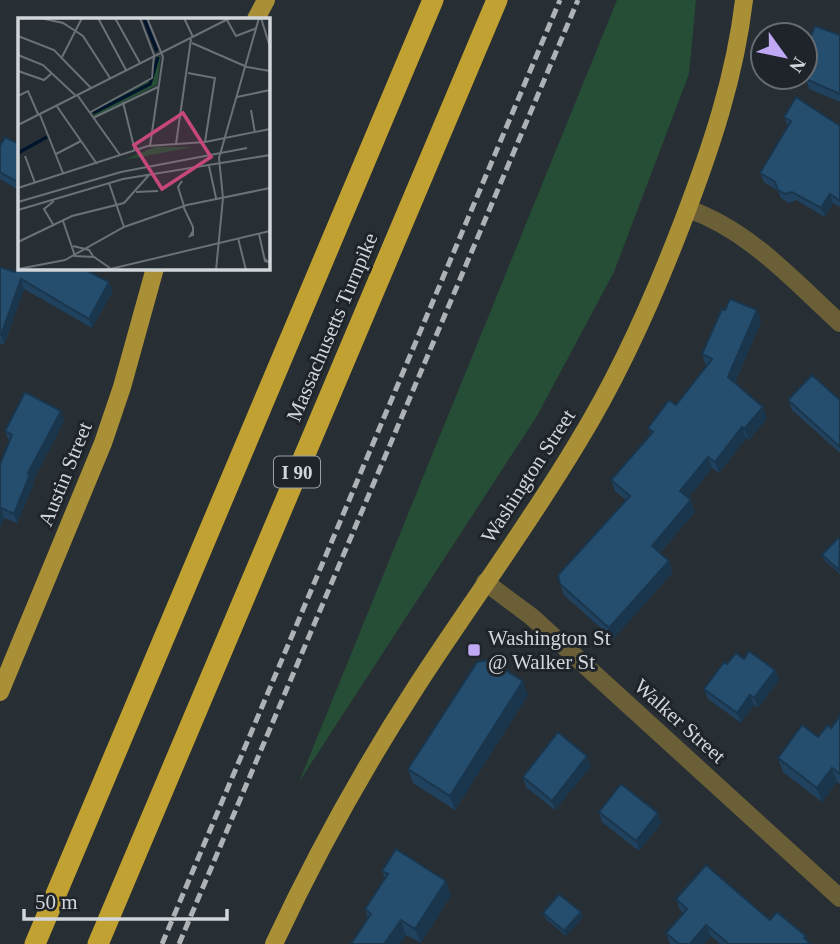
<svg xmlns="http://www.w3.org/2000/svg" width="840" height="944" font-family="'Times New Roman',serif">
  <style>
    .green { fill: #264d35 }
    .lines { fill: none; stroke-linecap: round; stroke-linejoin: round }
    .minor { stroke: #6b5f37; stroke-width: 18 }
    .major { stroke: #a98f36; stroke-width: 18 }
    .highway { stroke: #c1a131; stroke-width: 21 }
    .rail { stroke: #adb2b6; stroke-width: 5; stroke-dasharray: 10 5; stroke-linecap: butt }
    .wall { fill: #20425f }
    .shaded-wall { fill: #1a364d }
    .building { fill: #254d6e; stroke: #1a364d; stroke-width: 2 }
    .poi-dot { fill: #c0a8f4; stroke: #1e242a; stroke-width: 2.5 }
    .labels { text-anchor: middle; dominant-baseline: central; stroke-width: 6; stroke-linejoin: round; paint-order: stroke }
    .shield { fill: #1e242a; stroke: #9ca1a5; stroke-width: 2 }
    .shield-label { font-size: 19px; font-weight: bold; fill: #d2d6da }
    .street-label { font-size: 21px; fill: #d2d6da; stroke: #1e242a }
    .poi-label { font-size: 21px; fill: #d2d6da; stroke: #1e242a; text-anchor: start }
    .inset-river { fill: none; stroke: #00142c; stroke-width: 3.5 }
    .inset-road { fill: none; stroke: #6b7176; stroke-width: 2 }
    .view { fill: #c6487b; fill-opacity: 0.15; stroke: #c6487b; stroke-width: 3.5 }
    .inset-edge { fill: none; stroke: #d2d6da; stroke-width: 3.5 }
  </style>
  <rect width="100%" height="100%" fill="#272e34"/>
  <polygon class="green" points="617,0 696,0 689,74 614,272 537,416 299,782"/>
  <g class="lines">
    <g class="minor">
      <path d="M688,209C749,230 793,280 840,323"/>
      <polyline points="485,582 532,617 840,898"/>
    </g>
    <g class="major">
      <polyline points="256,19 266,0"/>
      <polyline points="0,692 103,443 122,387 155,268"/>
      <path d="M274,944C315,856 363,769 416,687C469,605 528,526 578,442C621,372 654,297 683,221C711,148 735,77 744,0"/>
    </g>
    <g class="highway">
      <polyline points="35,944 433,0"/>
      <polyline points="98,944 497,0"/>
    </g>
    <g class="rail">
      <polyline points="162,944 560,0"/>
      <polyline points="179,944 578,0"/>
    </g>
  </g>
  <g class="wall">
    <polygon points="840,35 840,102 809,89 806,79 808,75 805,74 805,50"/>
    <polygon points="784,117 840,126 840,207 833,203 825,217 796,200 789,203 781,198 778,191 764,182 760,173 788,126"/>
    <polygon points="19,144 19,190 0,179 0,146"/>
    <polygon points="0,267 15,272 113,291 92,328 24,289 4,345 0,343"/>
    <polygon points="725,310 757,310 761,322 735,382 767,418 749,440 746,438 719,473 712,468 688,498 695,512 660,553 673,572 613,639 564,595 560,584 626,500 615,491 611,480 651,434 648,428 676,405 706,366 702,354"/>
    <polygon points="788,400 840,400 840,453 792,410"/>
    <polygon points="61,411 64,421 33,481 34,483 17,523 4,518 0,528 0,464 9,441 5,431"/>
    <polygon points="840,539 840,574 824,560 822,555"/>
    <polygon points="744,659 775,670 779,680 758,708 754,705 741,723 708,699 704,689 727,664"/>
    <polygon points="528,695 455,810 413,783 408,769"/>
    <polygon points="840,716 840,784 837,782 822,802 783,772 778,758 818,737 831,728"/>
    <polygon points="591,766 555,810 526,787 523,777"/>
    <polygon points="599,812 658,813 661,823 639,851 602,822"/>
    <polygon points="382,871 451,895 421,943 406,935 368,919 365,909 385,878"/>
    <polygon points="676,899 770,920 808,941 811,944 720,944 711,936 704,944 670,944 666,933 683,913 680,910"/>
    <polygon points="543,913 583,917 566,936 545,918"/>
  </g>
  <g class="shaded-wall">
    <polygon points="830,194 833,203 825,217 821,208"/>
    <polygon points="21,279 24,289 4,345 1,335"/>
    <polygon points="109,282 113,291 92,328 89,319"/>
    <polygon points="757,310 761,322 732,388 728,377"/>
    <polygon points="763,407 767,418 749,440 744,429"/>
    <polygon points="61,411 64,421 33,481 34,483 17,523 14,514 28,473"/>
    <polygon points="742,427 746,438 719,473 715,462"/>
    <polygon points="708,457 712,468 684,503 680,491"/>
    <polygon points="691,500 695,512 656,557 652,546"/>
    <polygon points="1,508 4,518 0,528 0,510"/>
    <polygon points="669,561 673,572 613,639 609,628"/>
    <polygon points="775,670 779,680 758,708 754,698"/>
    <polygon points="523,681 528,695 455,810 450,796"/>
    <polygon points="750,695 754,705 741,723 737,713"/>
    <polygon points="587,756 591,766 555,810 552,801"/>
    <polygon points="832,768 837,782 822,802 817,788"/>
    <polygon points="658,813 661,823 639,851 636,841"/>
    <polygon points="446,881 451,895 421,943 415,929"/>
    <polygon points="581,912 583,917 566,936 564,931"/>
    <polygon points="401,920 406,935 400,944 384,944"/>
    <polygon points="706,925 711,936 704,944 690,944"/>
  </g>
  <g class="building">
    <polygon points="815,26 840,35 840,94 806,79 812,68 805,66 805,50"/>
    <polygon points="796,97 840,126 840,201 830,194 821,208 792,192 785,194 778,190 775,182 760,173 791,121 784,117"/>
    <polygon points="5,137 19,144 19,183 0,172 0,146"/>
    <polygon points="19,265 19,268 82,268 109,282 89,319 21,279 1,335 0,335 0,267 15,272"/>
    <polygon points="730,299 757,310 728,377 763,407 744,429 742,427 715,462 708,457 680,491 691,500 652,546 669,561 609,628 560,584 558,575 630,496 611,480 653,432 648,428 669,400 676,405 712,359 702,354 722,309 725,310"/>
    <polygon points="812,375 840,400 840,447 788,400"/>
    <polygon points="25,392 61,411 28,473 30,474 14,514 1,508 0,510 0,464 12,435 5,431"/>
    <polygon points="838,538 840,539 839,570 822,555"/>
    <polygon points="749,651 775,670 754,698 750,695 737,713 704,689 724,662 727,664 736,653 744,659"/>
    <polygon points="489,660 523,681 450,796 408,769 477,662"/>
    <polygon points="840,716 840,774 832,768 817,788 778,758 802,725 818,737 828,725 831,728"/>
    <polygon points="558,732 587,756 552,801 523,777"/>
    <polygon points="621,784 658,813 636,841 599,812"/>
    <polygon points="396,849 446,881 415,929 401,920 384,944 351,944 371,914 365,909 388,874 382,871"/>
    <polygon points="706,865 770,920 777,912 806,936 804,938 811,944 729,944 706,925 690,944 679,944 666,933 687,909 676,899"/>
    <polygon points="559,894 581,912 564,931 543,913"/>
  </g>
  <rect class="poi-dot" x="467" y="643" width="14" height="14" rx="3.5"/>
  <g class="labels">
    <rect class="shield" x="274" y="456.5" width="46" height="31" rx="5"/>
    <g class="shield-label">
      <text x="297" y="472">I 90</text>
    </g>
    <g class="street-label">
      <text transform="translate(332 327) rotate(-67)">Massachusetts Turnpike</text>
      <text transform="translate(65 474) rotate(-68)">Austin Street</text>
      <text transform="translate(528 476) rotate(-57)">Washington Street</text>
      <text transform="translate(680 721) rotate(42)">Walker Street</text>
    </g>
    <g class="poi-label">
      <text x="488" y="638">Washington St<tspan x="488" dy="24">@ Walker St</tspan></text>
    </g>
  </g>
  <g transform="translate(18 18)">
    <rect width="252" height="252" fill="#272e34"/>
    <path d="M143,37L139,67L77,99L73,93L133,61L137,40ZM137,129H175L106,142Z" fill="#264d35"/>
    <path class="inset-river" d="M126,0L139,33M75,95L132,66L140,39M0,135L29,119"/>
    <path class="inset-road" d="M22,0L45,5L65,18L92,60M80,0L108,52M97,0L122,45M129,0L145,39L132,128M166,0L175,19M243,0L252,29M209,2L218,18L239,10M0,18L36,32L73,70M174,25L229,49L252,53M0,37L25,47L57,77M44,39L64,0M0,53L26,62L34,55M170,55L197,60L187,124M0,78L10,73L20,96M60,78L102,137M219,79L252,72M105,84L117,133M38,87L79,146M233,92L237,115M71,95L134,60L136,37L122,0M22,97L45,155M75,100L140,69M0,107L212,0M158,126L173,21M38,136L63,123M7,138L17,165M191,148L198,180M164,163L160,169L166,188M91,165L106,209M0,170L130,128L187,124L252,111M118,174L140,173M0,184L103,154L229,130M165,188L175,209V217L172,218L175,213M0,192L105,161L252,137M45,203L57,238L76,239L92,250M36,208L26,191L36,183M241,216L247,243L250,244L246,240M220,220L228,252M0,224L54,198L106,185L131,157M55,228L71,232L75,238M0,251L47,242L106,209L169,187L252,170M88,252L252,213M198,252L205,180L201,140L241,0"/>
    <path class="view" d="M165,95L193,139L144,171L116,127Z"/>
    <rect width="252" height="252" class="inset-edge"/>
  </g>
  <g transform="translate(784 56) rotate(123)"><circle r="33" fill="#1e242a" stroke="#666b70" stroke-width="2"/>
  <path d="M0-5L12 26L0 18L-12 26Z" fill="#c0a8f4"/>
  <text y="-10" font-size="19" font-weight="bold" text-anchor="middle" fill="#d2d6da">N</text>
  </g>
  <path d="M24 909v10h203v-10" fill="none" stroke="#d2d6da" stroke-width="3.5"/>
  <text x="35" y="909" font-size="21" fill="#d2d6da" stroke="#1e242a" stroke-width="5" paint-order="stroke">50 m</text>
</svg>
